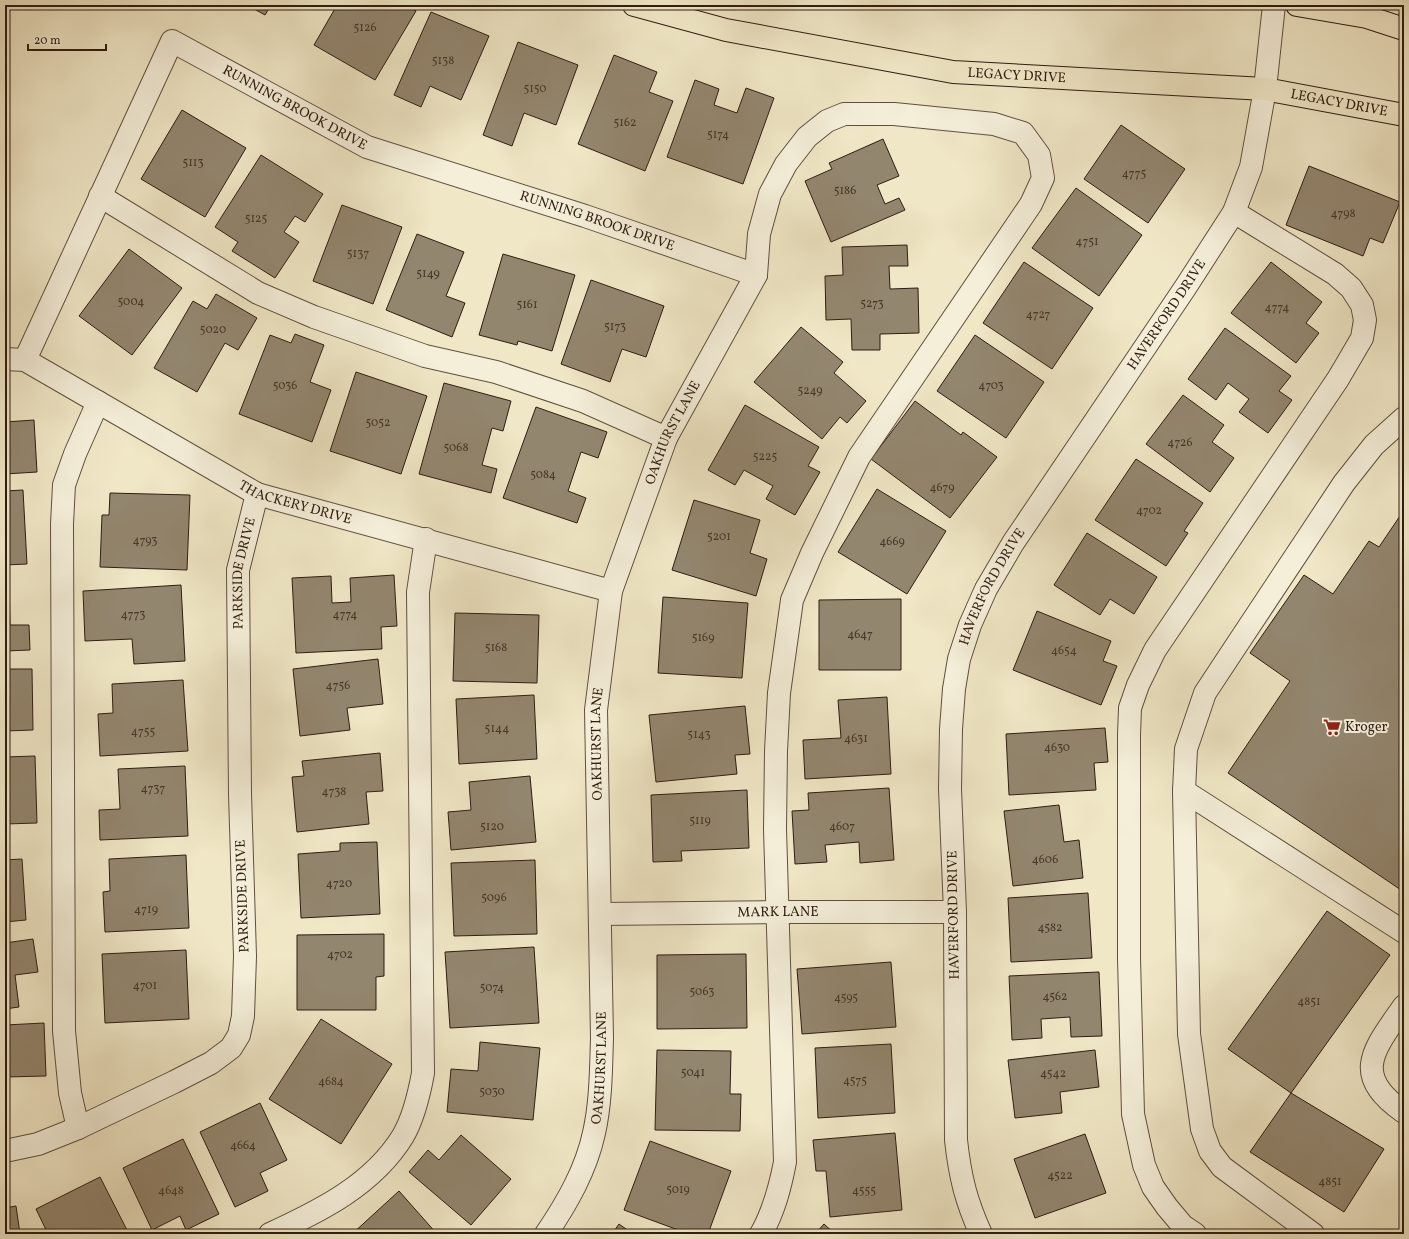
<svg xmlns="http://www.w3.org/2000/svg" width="1409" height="1239" font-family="Vollkorn,serif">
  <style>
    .building { fill: #93866f; stroke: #2f1d10 }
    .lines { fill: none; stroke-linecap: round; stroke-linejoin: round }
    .minor-casing { stroke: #5f503e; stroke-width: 24 }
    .major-casing { stroke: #2f1d10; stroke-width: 24 }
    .minor { stroke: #f5efda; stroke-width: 22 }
    .major { stroke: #f0e7c6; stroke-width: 22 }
    .labels { text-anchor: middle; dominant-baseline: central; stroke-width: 4; stroke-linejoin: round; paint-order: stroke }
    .number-label { font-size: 12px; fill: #483728 }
    .street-label { font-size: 14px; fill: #2f1d10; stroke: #f5efda }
    .poi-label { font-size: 14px; fill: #2f1d10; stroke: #f5efda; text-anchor: start }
  </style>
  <rect width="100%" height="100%" fill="#f0e7c6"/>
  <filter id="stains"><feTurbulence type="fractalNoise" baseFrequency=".005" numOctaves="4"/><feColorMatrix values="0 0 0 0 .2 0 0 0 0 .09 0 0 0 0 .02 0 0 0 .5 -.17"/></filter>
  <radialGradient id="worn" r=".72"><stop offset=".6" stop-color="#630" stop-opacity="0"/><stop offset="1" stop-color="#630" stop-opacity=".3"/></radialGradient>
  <g class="building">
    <polygon points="247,5 271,5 265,15"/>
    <polygon points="337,5 405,5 416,11 375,80 314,45"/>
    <polygon points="431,12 489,36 461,100 430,86 421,107 394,95"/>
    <polygon points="518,42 578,65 556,125 524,113 512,146 483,135"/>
    <polygon points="614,55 657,72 649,92 673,101 645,171 578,144"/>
    <polygon points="695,80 719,89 714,105 737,113 746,88 774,98 743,184 667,157"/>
    <polygon points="182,110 246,148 205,217 141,179"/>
    <polygon points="1121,125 1185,169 1148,223 1084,179"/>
    <polygon points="883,139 899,176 877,185 885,204 899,198 905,210 831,242 805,181 832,169 829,163"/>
    <polygon points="261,155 323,194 305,222 295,216 284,232 299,242 275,278 232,251 238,242 215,227"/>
    <polygon points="1309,166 1400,202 1383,243 1370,238 1363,256 1286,225"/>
    <polygon points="1076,188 1142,235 1099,296 1032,248"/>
    <polygon points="342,205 402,227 373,304 313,281"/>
    <polygon points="417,234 464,252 446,296 465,303 452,337 386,310"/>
    <polygon points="907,245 908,266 889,266 890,289 918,288 919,333 880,334 880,350 852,350 851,319 826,320 825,276 843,275 842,247"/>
    <polygon points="129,249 182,288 132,355 79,316"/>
    <polygon points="503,254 575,275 552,351 518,341 517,345 479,335"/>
    <polygon points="1024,262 1093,308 1052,369 983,323"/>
    <polygon points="1271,262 1322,302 1306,323 1319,333 1296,363 1231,313"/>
    <polygon points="591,280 664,306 646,357 622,349 610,382 561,364"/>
    <polygon points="216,294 257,318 238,350 225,343 197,392 154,368 193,301 207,309"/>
    <polygon points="801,327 843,362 834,373 866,401 847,423 840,417 822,439 754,382"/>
    <polygon points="1225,328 1291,376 1279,391 1292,400 1268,433 1239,412 1249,399 1228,383 1216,400 1188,379"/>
    <polygon points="295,334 324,345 310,382 331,390 312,442 239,414 270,335 291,343"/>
    <polygon points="975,335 1044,382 1006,438 937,391"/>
    <polygon points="356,372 427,396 401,474 330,451"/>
    <polygon points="444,383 511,401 503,431 492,428 482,465 497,469 491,493 419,474"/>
    <polygon points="1183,395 1224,425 1212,442 1234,458 1210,492 1146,444"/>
    <polygon points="915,401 961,435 963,432 997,457 950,518 871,459"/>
    <polygon points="745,405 819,447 808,466 820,472 795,515 766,499 773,486 744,470 735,485 708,470"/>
    <polygon points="536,407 607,432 598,458 581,452 568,491 586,498 577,523 503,498"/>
    <polygon points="34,420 37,472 5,474 5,422"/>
    <polygon points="1136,459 1203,503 1184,531 1188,533 1166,566 1095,520"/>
    <polygon points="877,489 946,531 907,594 838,552"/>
    <polygon points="23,490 27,564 5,565 5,491"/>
    <polygon points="110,493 190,495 187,570 100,567 102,515 109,515"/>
    <polygon points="694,500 760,520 750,553 767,559 756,596 672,570"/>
    <polygon points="1404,510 1404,892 1228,773 1290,681 1250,653 1304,575 1333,594 1369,541 1379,547"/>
    <polygon points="1087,533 1157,577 1134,614 1110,599 1100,615 1054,585"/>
    <polygon points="394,575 397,626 381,627 382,649 296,653 292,578 331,576 332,603 351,602 350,578"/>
    <polygon points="5,581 9,581 10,625 29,625 30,650 5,651"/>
    <polygon points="181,585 185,661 134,664 132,639 85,641 83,591"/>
    <polygon points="663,597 748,603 742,678 658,673"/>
    <polygon points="901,599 901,670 819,670 819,600"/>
    <polygon points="1037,611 1111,641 1103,661 1117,666 1101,705 1013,670"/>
    <polygon points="455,613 539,615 537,683 453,681"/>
    <polygon points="378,659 383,704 347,708 350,730 300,736 293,669"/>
    <polygon points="5,669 32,669 33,730 5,731"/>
    <polygon points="183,680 188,751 100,756 98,714 113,713 112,684"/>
    <polygon points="534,695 537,759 459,764 456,699"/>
    <polygon points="887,697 891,774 805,779 803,740 841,738 838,700"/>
    <polygon points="745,706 750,754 735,755 737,774 656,782 649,715"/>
    <polygon points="1105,728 1108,762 1094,763 1096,790 1009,795 1006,734"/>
    <polygon points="380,753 383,791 366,792 369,824 297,832 292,777 304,776 302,761"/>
    <polygon points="35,756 37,823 5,824 5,757"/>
    <polygon points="185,766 188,836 100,840 99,810 120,809 118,769"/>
    <polygon points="530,776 536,842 451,850 448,812 471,810 469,782"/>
    <polygon points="889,788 894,860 860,863 859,842 825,845 827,862 795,864 792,811 809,810 808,793"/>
    <polygon points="747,790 749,848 681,851 682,861 653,862 651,795"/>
    <polygon points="1059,805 1064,842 1079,840 1083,878 1013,886 1004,811"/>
    <polygon points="377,842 380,914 301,918 298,854 340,851 340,843"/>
    <polygon points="186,855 189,928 105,932 103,892 110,891 109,859"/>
    <polygon points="22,859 26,920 5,922 5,860"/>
    <polygon points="535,860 537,934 454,936 451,863"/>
    <polygon points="1088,893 1092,958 1011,962 1008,898"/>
    <polygon points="1327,911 1390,955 1291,1093 1228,1049"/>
    <polygon points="384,934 384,976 376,977 376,1010 297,1010 297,935"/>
    <polygon points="33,939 38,972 15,975 19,1007 5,1009 5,943"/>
    <polygon points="534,947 539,1023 450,1028 445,952"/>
    <polygon points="186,950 189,1019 105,1023 102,954"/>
    <polygon points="746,954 747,1028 657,1029 657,955"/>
    <polygon points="891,962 896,1027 802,1034 797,969"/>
    <polygon points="1099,972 1102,1036 1071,1037 1070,1017 1041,1019 1042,1038 1012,1040 1009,976"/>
    <polygon points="321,1019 392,1064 341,1144 269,1099"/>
    <polygon points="44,1023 46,1076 5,1077 5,1025"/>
    <polygon points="480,1042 540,1048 533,1120 447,1112 451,1069 478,1071"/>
    <polygon points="891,1044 895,1113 818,1118 815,1048"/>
    <polygon points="657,1050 731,1051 730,1094 741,1094 740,1131 655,1130"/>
    <polygon points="1095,1050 1099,1087 1060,1092 1062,1113 1015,1118 1008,1060"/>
    <polygon points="1291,1093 1384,1149 1344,1212 1250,1152"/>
    <polygon points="260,1103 287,1160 260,1173 268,1191 235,1207 200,1132"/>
    <polygon points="895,1133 902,1210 830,1217 826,1171 816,1171 813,1140"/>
    <polygon points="1085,1134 1106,1193 1035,1218 1014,1159"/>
    <polygon points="461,1135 511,1179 471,1225 409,1172 428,1150 439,1160"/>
    <polygon points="183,1139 219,1214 186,1230 180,1216 152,1230 123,1168"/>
    <polygon points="650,1141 731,1171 708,1234 689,1234 624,1210"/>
    <polygon points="100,1177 129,1234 48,1234 36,1209"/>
    <polygon points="399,1191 437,1234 352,1234"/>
    <polygon points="16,1206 20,1234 5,1234 5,1208"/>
    <polygon points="619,1224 633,1234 612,1234"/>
    <polygon points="824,1224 835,1234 815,1234"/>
  </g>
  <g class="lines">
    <g class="minor-casing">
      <g id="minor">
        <polyline points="100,196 258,293 314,317 425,356 496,372 583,401 666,438"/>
        <path id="s1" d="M5,359L25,360L257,494L611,591"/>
        <path id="s2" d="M25,360L172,41L367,147L585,216L756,275"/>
        <polyline points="1184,791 1404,932"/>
        <path id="s3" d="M601,914L779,912H955"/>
        <path d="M1404,1006C1375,1048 1349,1075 1404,1112"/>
        <polyline points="78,1128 70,1093 64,1031 62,524 64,485 75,454 98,402"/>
        <path id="s4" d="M5,1151L38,1144L78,1128L174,1082L211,1063L231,1048L239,1035L243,1016L245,956L240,794L238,570L257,494"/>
        <path d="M270,1234C320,1211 373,1185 403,1136C414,1117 419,1095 423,1073L418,592L426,539"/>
        <path id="s5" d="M546,1234C567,1203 586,1170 594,1133C601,1102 601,1069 602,1038L596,710L611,591L666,438L756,275L759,234L770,194L786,164L807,137L827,121L844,114H894L994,124L1023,133L1039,155L1043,178L1031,204L859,457L812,553L792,600L779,693L776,751L775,829L785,1162C780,1188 774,1211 761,1234"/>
        <path id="s6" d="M981,1234C966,1201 960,1177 956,1140L955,912L950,789L951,729L954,689L959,659L970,625L986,589L1013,543L1185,288L1234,212L1251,167L1265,89L1274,5"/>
        <polyline points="1195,1234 1183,1226 1167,1207 1153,1187 1144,1165 1133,1114 1129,958 1129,735 1130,708 1138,685 1155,650 1338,379 1362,338 1365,320 1362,305 1351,288 1335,274 1234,212"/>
        <polyline points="1313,1234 1222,1167 1210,1151 1202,1129 1189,1034 1184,791 1186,749 1205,693 1238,643 1344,483 1374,445 1404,418"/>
      </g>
    </g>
    <g class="major-casing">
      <g id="major">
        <path id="s7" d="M634,5L726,30L953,72L1265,89L1404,115"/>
        <polyline points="1297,5 1367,17 1404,29"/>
      </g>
    </g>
    <use href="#minor" class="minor"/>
    <use href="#major" class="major"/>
  </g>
  <defs>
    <g id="supermarket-bare" transform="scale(1.38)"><path d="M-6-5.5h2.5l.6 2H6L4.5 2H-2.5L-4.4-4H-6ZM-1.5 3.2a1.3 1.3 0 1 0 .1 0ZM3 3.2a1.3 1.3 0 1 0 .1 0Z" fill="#8f2418" stroke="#f5efda" stroke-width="2.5" paint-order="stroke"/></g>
  </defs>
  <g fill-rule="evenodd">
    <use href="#supermarket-bare" x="1332" y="727"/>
  </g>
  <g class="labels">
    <g class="number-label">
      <text x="365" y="28">5126</text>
      <text x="443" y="61">5138</text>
      <text x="535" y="89">5150</text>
      <text x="625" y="123">5162</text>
      <text x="718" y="135">5174</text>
      <text x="193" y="163">5113</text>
      <text x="1134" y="174">4775</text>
      <text x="845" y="191">5186</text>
      <text x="1343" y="214">4798</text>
      <text x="256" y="219">5125</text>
      <text x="1087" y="242">4751</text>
      <text x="358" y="254">5137</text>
      <text x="428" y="274">5149</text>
      <text x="131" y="302">5004</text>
      <text x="872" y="304">5273</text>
      <text x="527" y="305">5161</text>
      <text x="1277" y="308">4774</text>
      <text x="1038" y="315">4727</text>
      <text x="615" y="327">5173</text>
      <text x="213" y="330">5020</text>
      <text x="285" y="386">5036</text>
      <text x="991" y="386">4703</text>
      <text x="810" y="391">5249</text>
      <text x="378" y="423">5052</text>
      <text x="1180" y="443">4726</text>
      <text x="456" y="448">5068</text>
      <text x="765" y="457">5225</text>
      <text x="543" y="475">5084</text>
      <text x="942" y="488">4679</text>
      <text x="1149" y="511">4702</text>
      <text x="719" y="537">5201</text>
      <text x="145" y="541">4793</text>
      <text x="892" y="542">4669</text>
      <text x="133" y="615">4773</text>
      <text x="345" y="615">4774</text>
      <text x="860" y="635">4647</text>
      <text x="703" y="638">5169</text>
      <text x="496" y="648">5168</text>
      <text x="1064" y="651">4654</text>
      <text x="338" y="686">4756</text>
      <text x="497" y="729">5144</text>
      <text x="143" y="732">4755</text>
      <text x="699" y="735">5143</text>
      <text x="856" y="739">4631</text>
      <text x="1057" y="748">4630</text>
      <text x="153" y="789">4737</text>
      <text x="334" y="792">4738</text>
      <text x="700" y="821">5119</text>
      <text x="492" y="827">5120</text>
      <text x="842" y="827">4607</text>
      <text x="1045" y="860">4606</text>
      <text x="339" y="884">4720</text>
      <text x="494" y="898">5096</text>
      <text x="146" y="910">4719</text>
      <text x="1050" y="928">4582</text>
      <text x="340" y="955">4702</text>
      <text x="145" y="986">4701</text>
      <text x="492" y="988">5074</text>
      <text x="702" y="992">5063</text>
      <text x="1055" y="997">4562</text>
      <text x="846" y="998">4595</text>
      <text x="1309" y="1002">4851</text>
      <text x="693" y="1073">5041</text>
      <text x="1053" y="1074">4542</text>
      <text x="855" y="1081">4575</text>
      <text x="331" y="1082">4684</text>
      <text x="492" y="1092">5030</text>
      <text x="243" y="1146">4664</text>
      <text x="1060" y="1176">4522</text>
      <text x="1330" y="1182">4851</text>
      <text x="678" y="1190">5019</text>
      <text x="171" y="1191">4648</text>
      <text x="864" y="1191">4555</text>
    </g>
    <g class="street-label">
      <text stroke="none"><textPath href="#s7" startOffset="390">LEGACY DRIVE</textPath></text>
      <text stroke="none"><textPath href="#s7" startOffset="714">LEGACY DRIVE</textPath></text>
      <text stroke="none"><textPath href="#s2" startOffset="491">RUNNING BROOK DRIVE</textPath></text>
      <text stroke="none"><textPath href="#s2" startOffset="815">RUNNING BROOK DRIVE</textPath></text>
      <text stroke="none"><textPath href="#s6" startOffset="983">HAVERFORD DRIVE</textPath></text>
      <text stroke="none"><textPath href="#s5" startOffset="826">OAKHURST LANE</textPath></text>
      <text stroke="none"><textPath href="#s1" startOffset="327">THACKERY DRIVE</textPath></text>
      <text stroke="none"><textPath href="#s4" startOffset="728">PARKSIDE DRIVE</textPath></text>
      <text stroke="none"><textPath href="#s6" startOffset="659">HAVERFORD DRIVE</textPath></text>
      <text stroke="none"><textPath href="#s5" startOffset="502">OAKHURST LANE</textPath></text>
      <text transform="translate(243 896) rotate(-92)">PARKSIDE DRIVE</text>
      <text stroke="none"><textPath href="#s3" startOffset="177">MARK LANE</textPath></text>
      <text transform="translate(954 915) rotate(-91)">HAVERFORD DRIVE</text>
      <text stroke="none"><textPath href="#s5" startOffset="178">OAKHURST LANE</textPath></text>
    </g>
    <g class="poi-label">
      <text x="1345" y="727">Kroger</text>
    </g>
  </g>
  <rect width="1409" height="1239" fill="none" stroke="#f0e7c6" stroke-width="20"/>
  <rect x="6" y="6" width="1397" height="1227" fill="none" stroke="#2f1d10" stroke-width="2"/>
  <rect x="10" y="10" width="1389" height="1219" fill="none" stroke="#2f1d10"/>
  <path d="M28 44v6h78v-6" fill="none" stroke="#2f1d10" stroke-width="2"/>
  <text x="34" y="44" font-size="12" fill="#2f1d10" stroke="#f5efda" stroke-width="3" paint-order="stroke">20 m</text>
  <rect width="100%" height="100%" filter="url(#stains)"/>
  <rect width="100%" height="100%" fill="url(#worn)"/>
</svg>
